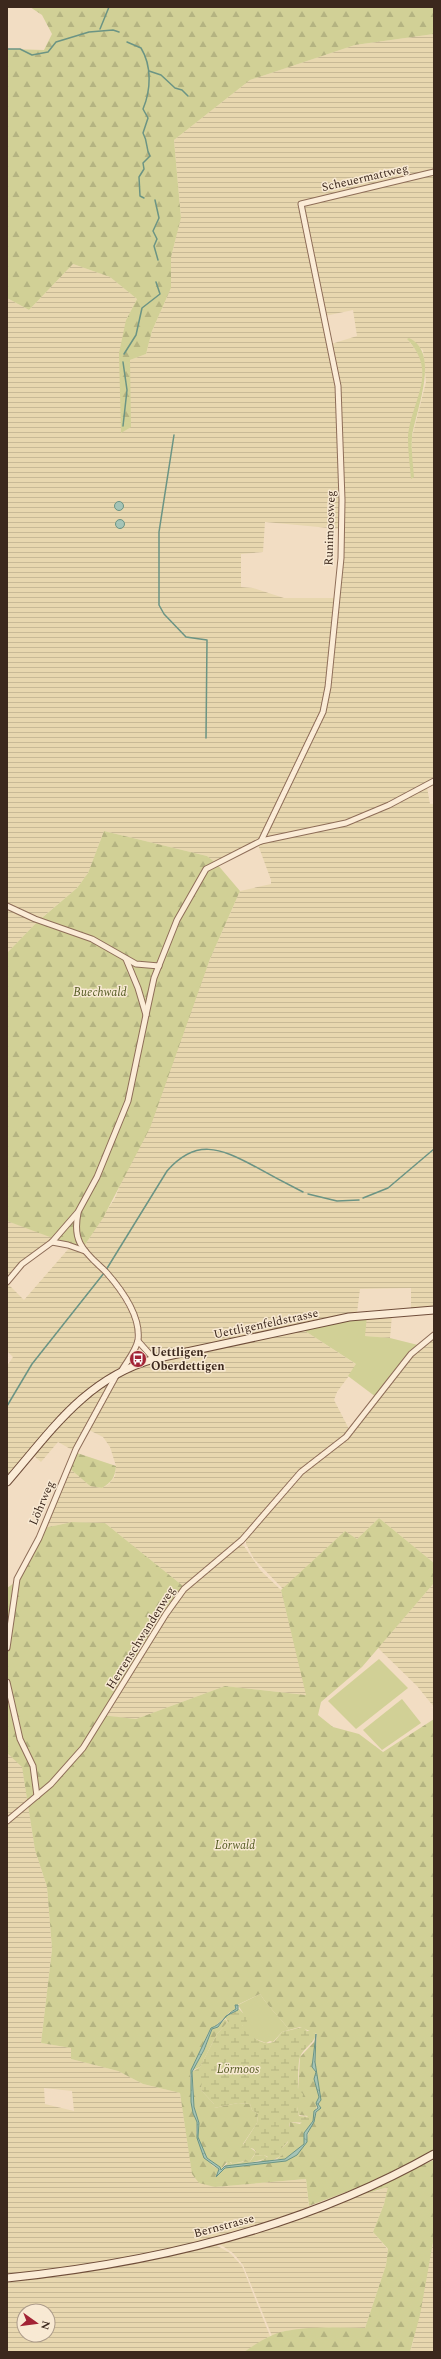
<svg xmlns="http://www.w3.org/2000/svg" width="441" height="2359" font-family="Spectral,serif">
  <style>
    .farmland { fill: url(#farmland-rules); fill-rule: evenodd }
    .grass { fill: #d1d096 }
    .forest { fill: url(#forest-firs); fill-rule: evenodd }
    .wetland { fill: url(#wetland-marsh) }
    .water { fill: url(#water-ripples); stroke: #6b9484 }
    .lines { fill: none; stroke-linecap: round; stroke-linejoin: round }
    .stream { stroke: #6b9484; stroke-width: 1.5 }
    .minor-casing { stroke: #8e6d58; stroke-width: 7 }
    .secondary-casing { stroke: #704e3b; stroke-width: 9 }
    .minor { stroke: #fbecd7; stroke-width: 5 }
    .secondary { stroke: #fbecd7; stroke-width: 7 }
    .labels { text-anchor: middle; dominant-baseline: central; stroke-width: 3; stroke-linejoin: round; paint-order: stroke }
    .street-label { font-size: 12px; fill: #3c281d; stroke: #f8e9d3 }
    .park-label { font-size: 12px; font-style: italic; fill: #545b22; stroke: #f8e9d3 }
    .poi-label { font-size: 12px; font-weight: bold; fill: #3c281d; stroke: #f8e9d3; text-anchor: start }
  </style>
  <defs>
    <pattern id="farmland-rules" width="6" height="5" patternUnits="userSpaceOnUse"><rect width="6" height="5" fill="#e8d7af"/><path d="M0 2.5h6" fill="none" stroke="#c8b996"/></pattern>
    <pattern id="forest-firs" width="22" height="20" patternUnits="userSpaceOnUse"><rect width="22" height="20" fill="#d1d096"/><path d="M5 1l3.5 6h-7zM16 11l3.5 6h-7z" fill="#b4b381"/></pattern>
    <pattern id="wetland-marsh" width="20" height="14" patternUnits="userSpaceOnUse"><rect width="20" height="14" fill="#d1d096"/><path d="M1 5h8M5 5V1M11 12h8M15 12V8" fill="none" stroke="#b4b381"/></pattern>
    <pattern id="water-ripples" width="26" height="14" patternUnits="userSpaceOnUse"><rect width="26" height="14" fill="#a5c4b7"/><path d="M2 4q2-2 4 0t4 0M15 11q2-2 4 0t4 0" fill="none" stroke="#8fa89d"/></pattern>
  </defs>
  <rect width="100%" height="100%" fill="#f2ddc3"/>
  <g class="farmland">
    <path d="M434,34V782L427,787L430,804H434V1307L411,1313V1288L360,1289L357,1313L154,1355L141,1344L133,1310L84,1246L115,1198L210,959L240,891L271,884V880L257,842L214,862L207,856L104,831L88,873L77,888L40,919L7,905V298L29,310L73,264L110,277L137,299L126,320L121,432L130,427V360L146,354L152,331L171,288V257L181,217L174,140L250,80L355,45ZM353,310L357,336L331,344L325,316ZM407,339L423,350L426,382L412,437V451L408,438L422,384L423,368L421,357ZM265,522L340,529L335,598H284L253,588L241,587V554L263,552Z"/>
    <polygon points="7,908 37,922 7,953"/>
    <polygon points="7,1221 54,1237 7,1280"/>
    <polygon points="70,1247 85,1254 114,1285 131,1314 135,1328 134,1344 121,1367 100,1380 74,1403 7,1479 7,1366 13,1357 7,1351 7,1283 24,1300"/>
    <polygon points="392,1315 390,1338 364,1336 367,1316"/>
    <polygon points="302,1329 357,1365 337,1392 334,1400 349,1429 335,1444 300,1471 242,1538 183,1586 105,1523 72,1522 44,1528 69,1468 90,1486 102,1488 109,1484 115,1476 116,1466 110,1447 103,1437 85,1428 74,1451 58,1442 41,1462 34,1456 86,1397 140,1365"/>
    <polygon points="434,1337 434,1563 379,1518 357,1539 345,1531 283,1589 254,1559 246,1544 246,1538 298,1477 354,1430 411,1357"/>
    <polygon points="240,1544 244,1546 261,1571 281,1590 307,1695 225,1686 136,1719 107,1716 158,1630 186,1589"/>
    <polygon points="434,1583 434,1707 417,1686 378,1648"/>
    <path d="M7,1753L22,1766L35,1850L47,1887L52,1949L41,2043L71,2048V2059L118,2071L143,2084L180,2093L192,2171L215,2187L306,2179L309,2208L217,2238L122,2260L7,2276ZM44,2088L72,2091L74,2111L45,2104Z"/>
    <polygon points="389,2186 384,2204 373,2232 388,2250 386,2265 365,2328 329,2327 284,2331 272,2336 243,2265 233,2253 218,2243 363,2191 377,2191"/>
    <polygon points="434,2237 434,2352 410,2352 413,2342"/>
    <path d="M214,2244L230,2253L242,2266L270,2336L244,2352H7V2281ZM24,2311H48V2335H24Z"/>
  </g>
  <g class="grass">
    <path d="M409,338C441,353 416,410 412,437C411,450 413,464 414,477L411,479C410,466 408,452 408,439C410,401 440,374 407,339Z"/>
    <polygon points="367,1316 365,1336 390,1338 418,1345 376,1397 348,1376 356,1364 302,1329"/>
    <polygon points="379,1659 408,1688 356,1729 328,1701"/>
    <polygon points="402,1699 421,1723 382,1750 363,1730"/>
    <path d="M260,1994C269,2008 280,2017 289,2030L282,2032L273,2042L270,2041L266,2043L248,2036L241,2027L244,2024L243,2013L238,2005Z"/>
    <polygon points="264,2155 268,2158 249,2163 254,2156"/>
  </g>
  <g class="forest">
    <polygon points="30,7 434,7 434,34 355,45 250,80 174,140 181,218 171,257 171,288 152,331 146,354 130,360 131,427 121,433 119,353 126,320 137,299 110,277 73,264 29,310 7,298 7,49 44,50 52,34 42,15"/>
    <polygon points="104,831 207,856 217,864 240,891 210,959 150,1128 103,1218 82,1249 7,1221 7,953 37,922 77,888 88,873"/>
    <path d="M77,1453L116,1466C115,1477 112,1482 102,1488L90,1486L69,1468Z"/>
    <path d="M379,1518L434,1563V1583L362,1667L321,1702L318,1715L333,1727L359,1734L383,1752L434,1719V2151L362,2186L309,2206L306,2179L215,2187L199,2183L192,2174L180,2093L143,2084L118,2071L71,2059V2048L41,2043L52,1949L47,1887L35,1850L22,1767L7,1753V1588L17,1581L44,1528L72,1522L105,1523L183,1586L101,1715L136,1719L225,1686L306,1695L281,1590L345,1531L357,1539ZM260,1994C269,2008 280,2017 289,2030L300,2027L317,2034L315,2062L320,2102L318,2104L320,2106C316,2113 307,2134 307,2141L287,2160L225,2168L215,2177L219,2169L213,2166L203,2155V2151L196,2133L197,2122L193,2113L190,2075L208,2033L230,2012L236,2009L237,2005Z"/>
    <polygon points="225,2019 228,2022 217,2034 200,2067 193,2070 204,2051 212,2029 218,2027"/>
    <polygon points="315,2041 312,2067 316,2072 319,2097 313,2121 304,2133 304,2144 285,2159 277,2159 282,2155 282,2148 288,2142 290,2122 300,2124 308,2116 299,2115 297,2107 300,2057"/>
    <polygon points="201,2077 203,2079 201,2090 214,2104 214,2108 238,2103 250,2104 252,2110 258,2114 257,2123 243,2144 244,2148 249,2147 256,2152 249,2163 245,2161 232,2164 231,2162 226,2163 220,2171 220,2167 207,2158 198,2137 199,2123 194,2107 193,2078"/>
    <path d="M434,2160V2237L420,2315L410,2352H244C256,2344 270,2334 285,2331C311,2326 338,2327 365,2328L386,2265L388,2249L373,2232L384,2204L388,2187L364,2194L363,2191Z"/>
  </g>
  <path class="wetland" d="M239,2009L248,2018L246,2024L242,2026C243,2033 260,2042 266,2043C269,2044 271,2042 274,2042L282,2032L303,2027L307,2031H312L316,2034C314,2044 304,2047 300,2057C298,2061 298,2084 298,2089L303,2094L302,2102L299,2103L297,2107L299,2116L309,2117V2123L290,2122L289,2126L293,2130L290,2139L282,2148V2155C268,2166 244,2164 227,2166H225L229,2161L232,2164L243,2162L246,2159L249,2163H257L268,2157L264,2155L254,2156L256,2152C253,2146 247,2148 241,2148L257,2123L258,2114L252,2110L250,2104L238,2103L214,2108V2104L201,2090L202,2078H193L192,2072L200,2067L217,2034L228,2022L225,2017Z"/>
  <g class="water">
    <circle cx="119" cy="506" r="4.5"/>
    <circle cx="120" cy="524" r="4.5"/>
    <path d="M235,2005H238V2010L226,2016L218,2027L212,2029L204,2050L192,2072L194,2107L199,2123L198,2137L207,2158L220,2167L221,2170L225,2166L285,2159L304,2144V2133L313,2121L314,2111L318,2108L316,2103L319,2097L314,2079L316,2072L312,2067L316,2034L315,2062L321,2100L318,2104L321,2108L316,2112L314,2122L307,2134V2142L297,2155L286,2161L225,2168L216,2177L219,2169L204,2158L197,2138V2122L193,2113L191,2102V2070L211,2028C221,2025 226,2014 236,2009Z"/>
  </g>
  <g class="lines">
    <g class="stream">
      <polyline points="100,29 109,7"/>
      <path d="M127,42L141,48C152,66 151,90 143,109L148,118L143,133C149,144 145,148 150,156L143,163L144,169L139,177L140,196L144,198"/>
      <polyline points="7,49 20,49 32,55 48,52 56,42 89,32 113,30 119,32"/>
      <polyline points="149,71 161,75 175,88 182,90 188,96"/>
      <polyline points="155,200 159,218 153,231 157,239 154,246 158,260"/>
      <polyline points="124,354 136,335 142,308 160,294 156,282"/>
      <polyline points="123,426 127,390 123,362"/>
      <polyline points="174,435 159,532 159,605 164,614 186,637 207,640 206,738"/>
      <polyline points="308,1194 337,1201 359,1200"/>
      <polyline points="363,1198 388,1188 434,1149"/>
      <path d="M106,1270L167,1171C196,1138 220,1148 254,1166C270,1175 287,1184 303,1192"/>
      <polyline points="7,1406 32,1364 104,1273"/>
    </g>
    <g class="minor-casing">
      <g id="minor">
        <polyline points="261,841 323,712 328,687 341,558 342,500 338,386 301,204 434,172"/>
        <polyline points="7,906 35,919 92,939 136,964 159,966"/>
        <polyline points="146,1015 154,978 177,920 206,869 261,841 346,823 389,805 434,781"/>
        <path d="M78,1213C76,1223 75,1233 80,1243C86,1255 97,1263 106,1272C121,1289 141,1316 138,1340C136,1351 127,1361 122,1370"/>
        <polyline points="52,1242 68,1245 85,1251"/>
        <polyline points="7,1282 22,1264 52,1242 78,1212 97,1177 128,1101 146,1015 138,988 126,959"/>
        <polyline points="138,1341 154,1359"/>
        <polyline points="7,1648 17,1579 39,1538 76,1449 117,1374"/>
        <polyline points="7,1682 20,1739 33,1766 37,1796"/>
        <polyline points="7,1821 51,1784 83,1748 166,1614 184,1589 242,1540 301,1472 346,1437 411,1354 434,1335"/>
      </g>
    </g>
    <g class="secondary-casing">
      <g id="secondary">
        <path d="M7,1482C51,1431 86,1378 154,1359L349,1317L434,1310"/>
        <path d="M7,2278C154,2263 305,2227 434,2154"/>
      </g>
    </g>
    <use href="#minor" class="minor"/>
    <use href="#secondary" class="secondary"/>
  </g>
  <defs>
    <g id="bus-disc" transform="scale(0.9)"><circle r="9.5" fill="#a22335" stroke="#f8e9d3"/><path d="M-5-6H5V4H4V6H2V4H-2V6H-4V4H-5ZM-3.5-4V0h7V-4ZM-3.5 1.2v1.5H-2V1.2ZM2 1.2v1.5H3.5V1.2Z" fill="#fff"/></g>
  </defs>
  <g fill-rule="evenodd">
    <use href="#bus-disc" x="138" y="1359"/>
  </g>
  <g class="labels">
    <g class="street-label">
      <text transform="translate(365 178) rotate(-13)">Scheuermattweg</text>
      <text transform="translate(330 528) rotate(-88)">Runimoosweg</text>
      <text transform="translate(266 1324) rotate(-12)">Uettligenfeldstrasse</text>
      <text transform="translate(42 1503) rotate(-67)">Löhrweg</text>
      <text transform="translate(141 1638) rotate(-58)">Herrenschwandenweg</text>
      <text transform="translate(224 2226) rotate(-15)">Bernstrasse</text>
    </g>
    <g class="park-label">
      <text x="100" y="992">Buechwald</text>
      <text x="235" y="1845">Lörwald</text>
      <text x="238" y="2069">Lörmoos</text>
    </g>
    <g class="poi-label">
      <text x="151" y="1352">Uettligen,<tspan x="151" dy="14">Oberdettigen</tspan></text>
    </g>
  </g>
  <rect width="441" height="2359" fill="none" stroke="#3c281d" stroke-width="16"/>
  <g transform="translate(36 2323) rotate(104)"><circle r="19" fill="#f8e9d3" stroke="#ad9c8a"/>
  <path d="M0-3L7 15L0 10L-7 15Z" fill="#a22335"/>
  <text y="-6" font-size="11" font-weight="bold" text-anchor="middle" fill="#3c281d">N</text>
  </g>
</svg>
